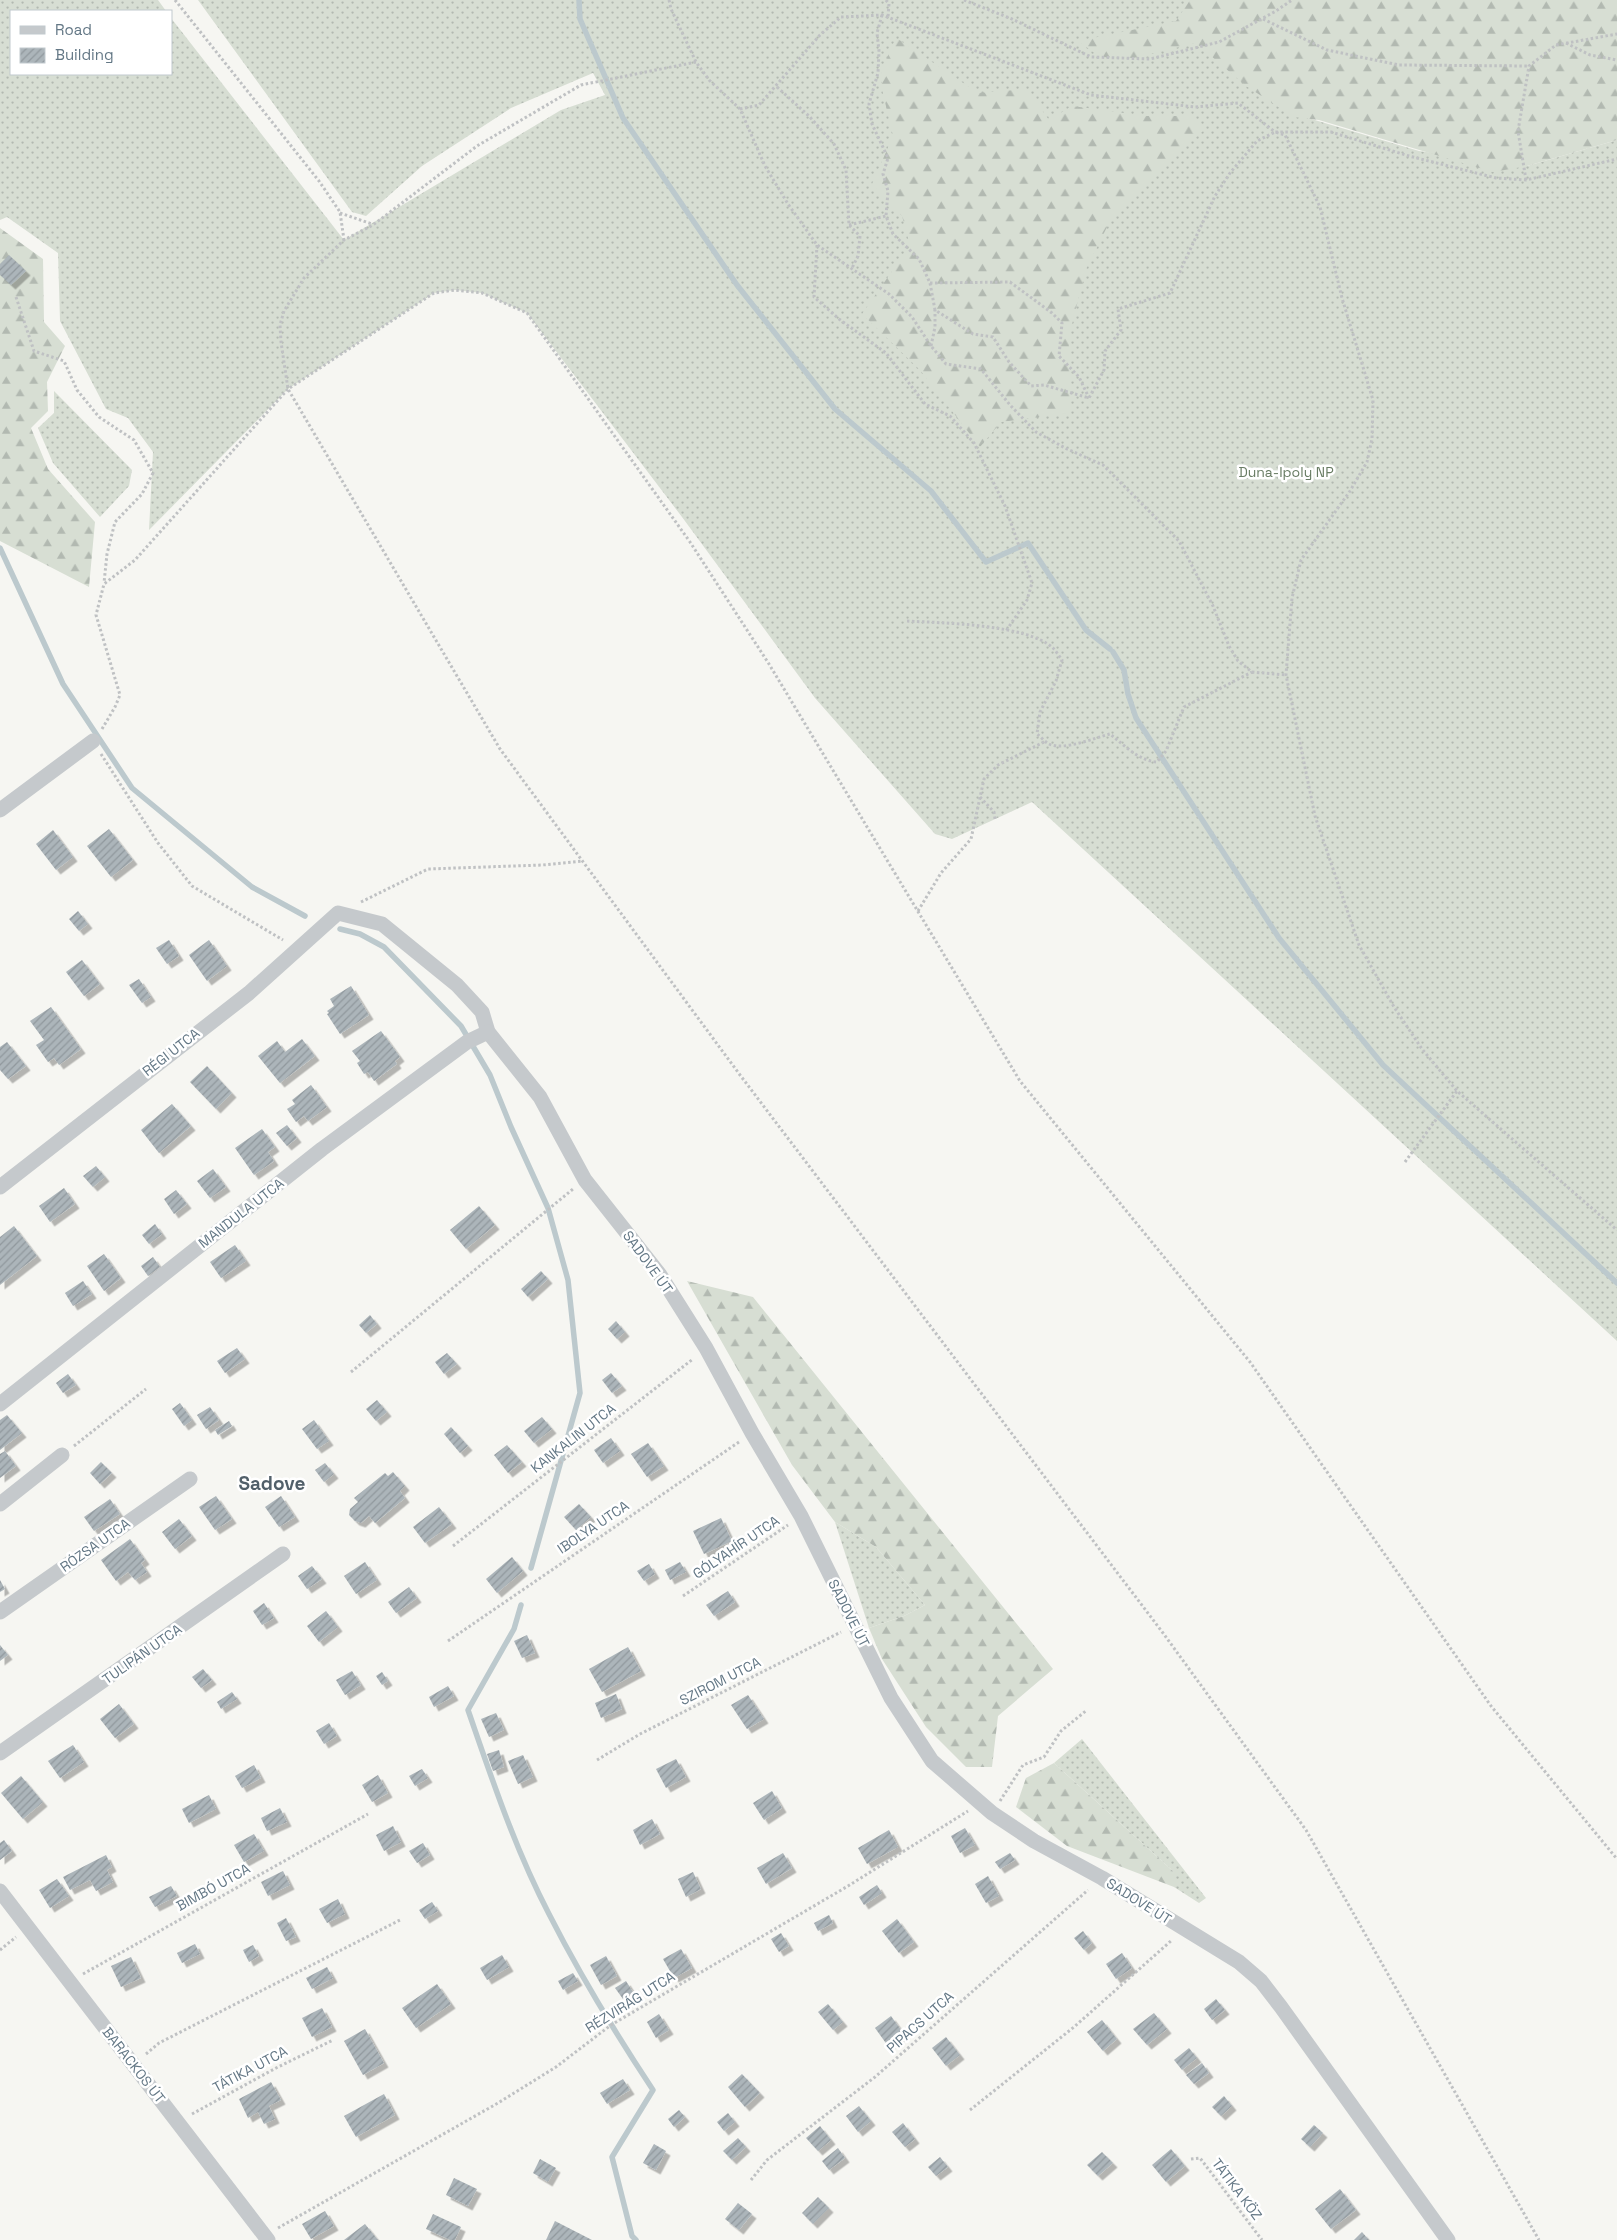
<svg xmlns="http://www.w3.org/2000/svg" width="1617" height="2240" font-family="'Space Grotesk',sans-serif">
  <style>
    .grass { fill: url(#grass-dots) }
    .forest { fill: url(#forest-firs) }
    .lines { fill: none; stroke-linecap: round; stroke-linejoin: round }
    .stream { stroke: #bcc9cd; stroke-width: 5.5 }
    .building { fill: url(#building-hatch); filter: url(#shadow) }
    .path { stroke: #bfc1c3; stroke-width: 3; stroke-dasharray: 2.5 2.5; stroke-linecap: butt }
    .minor { stroke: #c5c9cc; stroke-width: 15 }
    .labels { text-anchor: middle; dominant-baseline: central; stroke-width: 5; stroke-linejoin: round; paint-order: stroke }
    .park-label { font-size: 14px; fill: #687c63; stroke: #fff }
    .street-label { font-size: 14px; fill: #637785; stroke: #fff }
    .district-label { font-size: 19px; font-weight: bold; fill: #52606a; stroke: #fff }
  </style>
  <defs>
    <pattern id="grass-dots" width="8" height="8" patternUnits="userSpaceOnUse" patternTransform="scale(1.25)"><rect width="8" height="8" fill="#d7ded3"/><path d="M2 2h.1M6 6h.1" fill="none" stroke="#b2b9b1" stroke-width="1.8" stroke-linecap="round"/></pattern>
    <pattern id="forest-firs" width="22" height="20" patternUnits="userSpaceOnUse" patternTransform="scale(1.25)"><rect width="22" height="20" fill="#d7ded3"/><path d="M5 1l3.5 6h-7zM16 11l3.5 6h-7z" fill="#b2b9b1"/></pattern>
    <pattern id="building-hatch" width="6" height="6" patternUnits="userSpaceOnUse" patternTransform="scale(1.25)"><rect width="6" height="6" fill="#acb5ba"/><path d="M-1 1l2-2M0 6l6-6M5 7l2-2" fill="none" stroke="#90989d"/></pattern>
    <filter id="shadow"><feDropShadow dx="4.5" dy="4.5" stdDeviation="0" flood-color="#0004"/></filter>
  </defs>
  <rect width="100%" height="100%" fill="#f6f6f2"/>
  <g class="grass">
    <polygon points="0,0 158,0 166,11 11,11 11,74 171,74 171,18 344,240 561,110 605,95 593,73 511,108 422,166 366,216 352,212 198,0 1617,0 1356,118 1308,118 1419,151 1527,166 1617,140 1617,1341 1032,802 952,839 935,834 815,698 682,517 527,313 482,293 455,290 434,293 288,389 149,530 153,452 128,418 106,409 60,321 58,253 7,217 0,220"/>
    <polygon points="54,391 132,470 129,486 100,517 53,463 38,428 54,413"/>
    <polygon points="835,1522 876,1547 925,1605 904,1616 869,1628"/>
    <polygon points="1082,1739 1206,1898 1199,1903 1174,1887 1174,1872 1054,1763"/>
  </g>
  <g class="forest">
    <polygon points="1190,0 1617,0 1617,140 1527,166 1493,172 1319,120 1294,117 1246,86 1196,43 1133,58 1100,57 1078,41 1176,21"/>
    <polygon points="898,39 978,93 1027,89 1049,120 1072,106 1146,116 1191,116 1204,130 1158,170 1109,223 1086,269 1069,336 1070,413 1001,422 980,447 920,370 862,314 895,267 911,249 902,216 872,184 893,136 882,89 881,71 895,40"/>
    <polygon points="0,228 43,259 44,322 65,346 47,382 48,411 31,428 48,469 95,522 89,587 0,541"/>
    <polygon points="687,1281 753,1297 1053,1669 998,1716 992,1767 966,1767 926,1727 882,1659 869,1628 904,1616 925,1605 876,1547 835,1522 792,1465"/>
    <polygon points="1054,1763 1174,1872 1174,1887 1067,1846 1016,1807 1026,1778"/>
  </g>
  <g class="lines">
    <g class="stream">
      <polyline points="579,0 580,19 623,118 737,285 835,409 931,491 986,562 1028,543 1086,630 1110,649"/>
      <polyline points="0,548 63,684 132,788 252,887 305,916"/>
      <polyline points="1113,652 1124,670 1128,694 1136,718 1279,938 1383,1065 1617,1283"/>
      <polyline points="340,929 360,934 384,947 461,1026 490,1075 511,1127 548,1208 568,1280 580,1393 531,1568"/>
      <path d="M521,1605L514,1629L468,1710C492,1779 515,1849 549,1914C580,1975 616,2034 653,2090L612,2157L632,2236L636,2240"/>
    </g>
  </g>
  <g class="building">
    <polygon points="9,255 26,271 11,285 0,275 0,264"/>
    <polygon points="109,829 133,860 111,877 87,846"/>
    <polygon points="53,830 73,857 56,870 36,844"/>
    <polygon points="78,911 88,924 79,931 69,919"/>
    <polygon points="169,940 179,956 167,964 156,948"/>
    <polygon points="209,940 227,966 207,981 189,955"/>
    <polygon points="82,960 100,984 84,996 66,972"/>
    <polygon points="139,979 151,997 142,1003 129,985"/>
    <polygon points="351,986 369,1015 340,1034 327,1014 329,1013 327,1011 334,1006 330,999"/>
    <polygon points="51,1007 81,1049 59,1065 54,1058 48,1062 36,1045 44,1040 30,1021"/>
    <polygon points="381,1031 400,1057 395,1061 397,1064 374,1081 368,1072 364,1074 357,1063 360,1061 352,1051"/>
    <polygon points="302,1039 315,1056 280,1083 258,1056 277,1041 285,1052"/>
    <polygon points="7,1042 26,1066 8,1079 0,1070 0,1047"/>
    <polygon points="207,1066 232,1093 216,1109 190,1082"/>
    <polygon points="311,1085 327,1107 308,1121 304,1116 296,1122 287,1109 295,1104 292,1100"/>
    <polygon points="172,1104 191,1126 159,1153 141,1130"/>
    <polygon points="287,1125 297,1138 287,1146 276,1133"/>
    <polygon points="262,1129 275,1147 268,1152 274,1161 254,1175 235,1148"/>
    <polygon points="96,1166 105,1177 93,1187 83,1176"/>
    <polygon points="213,1169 226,1187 210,1198 197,1181"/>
    <polygon points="64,1188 75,1204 50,1222 39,1206"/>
    <polygon points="176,1190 187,1204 174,1214 164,1199"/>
    <polygon points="479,1206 495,1225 466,1249 450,1230"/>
    <polygon points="155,1224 162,1234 149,1244 142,1235"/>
    <polygon points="14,1226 37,1256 0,1285 0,1237"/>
    <polygon points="235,1245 246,1261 221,1278 210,1262"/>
    <polygon points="104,1254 121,1278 104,1291 87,1266"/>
    <polygon points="153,1257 160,1267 148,1276 141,1266"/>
    <polygon points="541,1271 548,1279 528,1297 521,1289"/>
    <polygon points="83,1281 92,1294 73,1306 65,1293"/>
    <polygon points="370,1315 377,1324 366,1333 359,1325"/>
    <polygon points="616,1321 625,1332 617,1339 608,1329"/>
    <polygon points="237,1348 245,1359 225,1373 217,1361"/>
    <polygon points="447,1353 457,1364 444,1374 435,1362"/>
    <polygon points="611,1373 622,1386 612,1393 602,1380"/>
    <polygon points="68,1374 76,1385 63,1393 56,1383"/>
    <polygon points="377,1400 387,1412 376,1421 366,1409"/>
    <polygon points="180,1403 192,1420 184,1426 172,1409"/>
    <polygon points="210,1407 219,1420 206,1429 197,1415"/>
    <polygon points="7,1415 22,1433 0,1450 0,1420"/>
    <polygon points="542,1417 552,1429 534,1443 524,1431"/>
    <polygon points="314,1420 329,1441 317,1449 302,1429"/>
    <polygon points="229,1421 232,1426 218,1435 215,1430"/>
    <polygon points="451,1427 468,1446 460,1453 444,1434"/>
    <polygon points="611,1438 620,1451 603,1463 594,1450"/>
    <polygon points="648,1443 664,1466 647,1477 631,1454"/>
    <polygon points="507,1445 522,1462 508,1473 494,1455"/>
    <polygon points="5,1451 16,1466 0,1478 0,1454"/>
    <polygon points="101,1462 112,1473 100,1484 90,1473"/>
    <polygon points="325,1463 334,1474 324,1482 315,1470"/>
    <polygon points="393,1472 405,1486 400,1491 405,1498 375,1523 369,1516 361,1523 355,1521 349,1515 350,1509 358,1502 354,1498 385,1473 388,1476"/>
    <polygon points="216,1496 232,1519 215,1530 199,1507"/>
    <polygon points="281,1496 295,1517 279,1527 265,1507"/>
    <polygon points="110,1499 120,1514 94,1531 84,1517"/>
    <polygon points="579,1504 591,1517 576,1530 564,1517"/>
    <polygon points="439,1507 452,1524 425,1543 413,1527"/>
    <polygon points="721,1518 732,1541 704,1554 693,1531"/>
    <polygon points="179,1519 192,1536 175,1549 162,1532"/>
    <polygon points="130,1539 145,1560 141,1563 147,1572 135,1580 128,1572 116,1581 101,1560"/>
    <polygon points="512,1557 523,1571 497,1593 486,1579"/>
    <polygon points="365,1562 377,1580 356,1594 344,1576"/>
    <polygon points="680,1562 686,1572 670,1580 665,1570"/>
    <polygon points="649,1564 655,1574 644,1581 637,1571"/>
    <polygon points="312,1566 322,1579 307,1589 298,1576"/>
    <polygon points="0,1580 5,1589 0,1592"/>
    <polygon points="409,1587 417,1598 396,1613 388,1602"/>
    <polygon points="728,1591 735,1602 714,1616 706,1605"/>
    <polygon points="264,1603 274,1618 262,1625 253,1611"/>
    <polygon points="326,1611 338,1627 319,1642 307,1626"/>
    <polygon points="527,1635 535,1653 522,1658 514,1641"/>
    <polygon points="0,1645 8,1655 0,1661"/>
    <polygon points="628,1647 641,1671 602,1692 589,1669"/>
    <polygon points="203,1669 212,1680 201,1688 192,1677"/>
    <polygon points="352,1671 361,1685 345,1695 336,1680"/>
    <polygon points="382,1672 388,1681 382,1685 376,1676"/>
    <polygon points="448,1686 454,1696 434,1707 429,1697"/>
    <polygon points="232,1692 237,1699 221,1709 217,1702"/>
    <polygon points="616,1694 622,1709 601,1718 595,1703"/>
    <polygon points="748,1695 764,1719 747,1729 731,1705"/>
    <polygon points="119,1704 134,1724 115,1738 100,1719"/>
    <polygon points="496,1713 504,1730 489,1737 481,1719"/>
    <polygon points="329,1723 337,1736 324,1744 316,1731"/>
    <polygon points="73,1745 84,1762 60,1778 48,1761"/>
    <polygon points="499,1750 504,1767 493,1771 487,1754"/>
    <polygon points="523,1755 533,1777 518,1784 508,1761"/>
    <polygon points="676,1759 686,1777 666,1788 656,1769"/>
    <polygon points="254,1765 261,1778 242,1788 235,1776"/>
    <polygon points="422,1769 428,1778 415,1786 409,1776"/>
    <polygon points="378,1775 388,1793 372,1802 362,1785"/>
    <polygon points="21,1776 43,1802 23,1819 1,1793"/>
    <polygon points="772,1791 782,1808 764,1820 753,1803"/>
    <polygon points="209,1795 216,1809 189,1823 182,1809"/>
    <polygon points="280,1808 287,1822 267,1831 261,1818"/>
    <polygon points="652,1819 660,1834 640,1845 633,1830"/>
    <polygon points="393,1826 401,1842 384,1851 376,1835"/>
    <polygon points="965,1828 975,1845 960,1853 951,1836"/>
    <polygon points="889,1830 898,1847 867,1864 858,1848"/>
    <polygon points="254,1834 264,1851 244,1862 234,1845"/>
    <polygon points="4,1840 12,1851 0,1860 0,1843"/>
    <polygon points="423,1843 430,1855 417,1863 409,1851"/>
    <polygon points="783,1853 792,1868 766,1884 757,1868"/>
    <polygon points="1010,1853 1015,1860 1000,1869 995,1862"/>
    <polygon points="106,1855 112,1867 107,1870 113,1882 96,1891 90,1880 70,1890 63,1877"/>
    <polygon points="283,1871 290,1885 268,1896 261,1882"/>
    <polygon points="693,1872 701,1889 686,1897 678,1879"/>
    <polygon points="988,1876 999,1896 986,1903 975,1884"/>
    <polygon points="57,1879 69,1896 50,1908 39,1890"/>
    <polygon points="877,1885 882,1893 864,1905 859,1897"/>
    <polygon points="171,1886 177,1896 155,1907 149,1897"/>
    <polygon points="338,1899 345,1914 327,1923 319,1909"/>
    <polygon points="432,1902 438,1911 425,1919 419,1910"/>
    <polygon points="829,1915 833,1923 818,1931 814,1923"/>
    <polygon points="286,1918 296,1937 286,1941 277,1923"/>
    <polygon points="897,1919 914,1942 899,1953 882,1931"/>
    <polygon points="1083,1931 1092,1943 1084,1950 1074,1938"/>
    <polygon points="781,1933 789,1946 779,1952 771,1939"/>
    <polygon points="195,1944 200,1954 182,1963 177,1953"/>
    <polygon points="253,1945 259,1956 249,1962 243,1950"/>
    <polygon points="681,1949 692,1968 674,1978 663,1959"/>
    <polygon points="1122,1953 1132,1968 1116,1979 1106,1964"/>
    <polygon points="502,1955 509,1967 487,1980 480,1968"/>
    <polygon points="606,1956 617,1976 601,1985 590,1965"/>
    <polygon points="131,1957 141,1978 121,1987 111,1966"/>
    <polygon points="327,1967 333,1978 312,1989 306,1978"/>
    <polygon points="573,1973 578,1981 563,1990 558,1981"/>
    <polygon points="626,1981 633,1992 623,1999 615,1988"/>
    <polygon points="437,1984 451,2004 416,2028 402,2008"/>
    <polygon points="1216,1999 1225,2010 1212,2020 1204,2009"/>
    <polygon points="828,2004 843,2022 833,2030 818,2012"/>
    <polygon points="322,2008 332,2027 312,2037 302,2018"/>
    <polygon points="1154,2013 1167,2029 1147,2045 1133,2029"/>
    <polygon points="659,2014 669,2030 656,2038 647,2022"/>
    <polygon points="891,2016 904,2034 888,2046 875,2028"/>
    <polygon points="1102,2020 1117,2039 1103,2051 1087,2032"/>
    <polygon points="365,2029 384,2063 363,2075 344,2041"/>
    <polygon points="946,2037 960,2055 946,2066 932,2048"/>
    <polygon points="1189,2048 1197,2058 1182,2070 1174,2060"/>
    <polygon points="1202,2063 1209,2073 1194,2084 1186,2075"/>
    <polygon points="742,2074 760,2093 745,2107 728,2087"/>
    <polygon points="623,2079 630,2090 607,2104 600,2093"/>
    <polygon points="271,2082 281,2100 269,2106 275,2119 264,2124 258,2112 248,2118 239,2099"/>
    <polygon points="384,2094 395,2115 356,2137 344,2116"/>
    <polygon points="1224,2096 1232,2106 1221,2116 1212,2107"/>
    <polygon points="859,2106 871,2121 858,2132 846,2116"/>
    <polygon points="679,2110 685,2117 674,2127 668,2119"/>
    <polygon points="728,2113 735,2122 724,2131 717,2122"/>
    <polygon points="903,2123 915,2139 905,2147 892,2132"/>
    <polygon points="1314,2125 1323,2133 1310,2147 1301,2139"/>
    <polygon points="820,2126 831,2140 818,2151 806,2138"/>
    <polygon points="738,2138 746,2147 732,2160 723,2151"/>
    <polygon points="654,2144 666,2151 656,2170 643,2163"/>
    <polygon points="838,2148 845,2158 829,2170 822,2161"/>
    <polygon points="1171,2149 1185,2166 1166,2182 1152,2165"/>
    <polygon points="1102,2152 1113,2163 1098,2176 1087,2165"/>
    <polygon points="940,2157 948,2167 936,2176 928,2167"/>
    <polygon points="540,2159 556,2168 548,2182 533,2173"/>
    <polygon points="454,2178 477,2189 468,2206 446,2195"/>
    <polygon points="1340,2189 1356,2210 1331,2229 1315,2209"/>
    <polygon points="818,2197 829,2208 813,2224 802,2213"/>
    <polygon points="738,2203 752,2214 739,2230 725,2219"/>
    <polygon points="325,2211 334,2226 311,2239 302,2224"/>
    <polygon points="433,2214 461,2227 455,2240 450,2240 426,2229"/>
    <polygon points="555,2221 592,2240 546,2240"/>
    <polygon points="365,2224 378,2240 344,2240"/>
    <polygon points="1362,2232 1369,2240 1354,2240"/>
  </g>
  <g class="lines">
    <g class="path">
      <polyline points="175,0 319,181 340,212 344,240"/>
      <polyline points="669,0 671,9 696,62 709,80 740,109 765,166 788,204 817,245 889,294 912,317 931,346 946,364 981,369 1010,405 1036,432 1067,449 1103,465 1179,541 1213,606 1229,646 1238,661 1252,672 1286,675"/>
      <polyline points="886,0 889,4 888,17"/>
      <polyline points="964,0 1012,19 1091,57 1150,59 1219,42 1276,11 1292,0"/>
      <polyline points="882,15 877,33 879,51 878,73 869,104 872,124 888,158 883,174 888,191 886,216"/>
      <polyline points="1263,19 1327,50 1399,65 1529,66"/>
      <polyline points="1566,43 1590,55 1617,60"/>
      <polyline points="696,62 581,85 477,146 373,225 344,240 304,278 284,311 280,325 281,342 288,389 500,749 740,1075 1163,1633 1306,1830 1539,2240"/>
      <polyline points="777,87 809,116 834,144 846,170 849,225 860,236 858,256 852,268"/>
      <polyline points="740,109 759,105 820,35 841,17 882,15 1091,95 1195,107 1238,103 1275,132 1331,132 1409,156 1496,178 1526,180 1617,159"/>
      <polyline points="1526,180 1518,131 1529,66 1556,45 1617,34"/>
      <polyline points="340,213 372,224"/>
      <polyline points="849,225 886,216 893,234 919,259 930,283 935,310 973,334 993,337 1009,362 1031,386 1044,385 1089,398 1104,370 1105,351 1121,330 1118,309 1170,293 1215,196 1230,173 1257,141 1275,132 1285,135 1320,207 1342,298 1373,400 1372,439 1367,462 1350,491 1301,560 1292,598 1286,675 1315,816 1359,945 1394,1007 1422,1049 1457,1091 1617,1230"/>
      <polyline points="817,245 814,297 839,319 886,353 925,404 950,416 974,443 1005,506 1032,583 1027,600 1006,631"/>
      <polyline points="930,283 1010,282 1052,313 1062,323 1059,356 1079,377 1089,398"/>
      <polyline points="16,297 34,351 64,361 77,390 99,417 134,440 153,473 142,494 115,522 107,554 104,583"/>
      <polyline points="931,346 935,327 935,310"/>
      <path d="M907,621C941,623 1027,624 1053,648C1056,651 1059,656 1062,660L1056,681L1040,712L1037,734C1041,737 1045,742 1049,744C1064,751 1094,738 1110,734C1124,745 1139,761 1157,762L1166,751L1184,707L1252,672"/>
      <polyline points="102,729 115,707 120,695 96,615 104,584 135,560 288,389 434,293 455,290 482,293 527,313 690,542 769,664 1020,1081 1250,1362 1491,1706 1617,1859"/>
      <polyline points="101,754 158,843 192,886 283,940"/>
      <polyline points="980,797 994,812 995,819"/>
      <polyline points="361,902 428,869 542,865 583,861"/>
      <polyline points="918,911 941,873 971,839 984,779 998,765 1046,741"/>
      <polyline points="1405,1162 1457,1091"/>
      <polyline points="351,1372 573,1189"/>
      <polyline points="74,1446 146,1389"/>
      <polyline points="453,1546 693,1359"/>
      <polyline points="683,1596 788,1525"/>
      <polyline points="448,1641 739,1442"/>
      <polyline points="597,1760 640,1734 841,1632"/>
      <polyline points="1000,1801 1023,1765 1044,1757 1061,1731 1087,1710"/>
      <polyline points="0,1950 16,1937"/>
      <polyline points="83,1974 368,1814"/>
      <polyline points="146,2054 159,2043 402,1919"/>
      <polyline points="970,2110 1074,2027 1172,1940"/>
      <polyline points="192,2114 276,2068 333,2040"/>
      <polyline points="1191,2159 1200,2158 1262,2240"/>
      <polyline points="751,2180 767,2160 875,2077 1088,1890"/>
      <polyline points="278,2228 498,2103 556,2067 611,2025 848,1886 968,1811"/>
    </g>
    <g class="minor">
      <polyline points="0,810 93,741"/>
      <polyline points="0,1187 249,993 338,913 382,924 457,985 482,1012 488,1032 540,1097 585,1180 660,1275 706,1348 752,1433 801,1516 891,1698 932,1761 992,1813 1034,1841 1102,1878 1239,1962 1261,1981 1281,2007 1448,2240"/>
      <polyline points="0,1404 322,1149 467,1042 488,1032"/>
      <polyline points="0,1504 62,1455"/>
      <polyline points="0,1612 190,1479"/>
      <polyline points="0,1753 283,1554"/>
      <polyline points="0,1891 268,2240"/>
    </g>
  </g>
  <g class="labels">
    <g class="park-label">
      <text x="1286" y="472">Duna-Ipoly NP</text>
    </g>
    <g class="street-label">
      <text transform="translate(171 1052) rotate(-38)">RÉGI UTCA</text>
      <text transform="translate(241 1213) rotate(-38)">MANDULA UTCA</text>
      <text transform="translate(648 1262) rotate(54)">SADOVE ÚT</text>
      <text transform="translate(573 1438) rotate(-38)">KANKALIN UTCA</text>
      <text transform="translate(593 1527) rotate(-34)">IBOLYA UTCA</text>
      <text transform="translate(95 1545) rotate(-35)">RÓZSA UTCA</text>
      <text transform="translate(736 1547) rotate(-34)">GÓLYAHÍR UTCA</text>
      <text transform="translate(849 1613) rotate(63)">SADOVE ÚT</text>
      <text transform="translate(142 1654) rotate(-35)">TULIPÁN UTCA</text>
      <text transform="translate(720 1681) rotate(-27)">SZIROM UTCA</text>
      <text transform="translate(213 1887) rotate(-29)">BIMBÓ UTCA</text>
      <text transform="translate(1139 1901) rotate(32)">SADOVE ÚT</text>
      <text transform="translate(630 2002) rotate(-32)">RÉZVIRÁG UTCA</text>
      <text transform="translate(920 2022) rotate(-42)">PIPACS UTCA</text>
      <text transform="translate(134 2065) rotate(52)">BARACKOS ÚT</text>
      <text transform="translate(250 2069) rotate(-28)">TÁTIKA UTCA</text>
      <text transform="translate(1237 2189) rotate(53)">TÁTIKA KÖZ</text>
    </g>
    <g class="district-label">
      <text x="272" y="1483">Sadove</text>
    </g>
  </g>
  <rect x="10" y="10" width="162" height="65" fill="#ffffff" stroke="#c1c9ce"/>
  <rect x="20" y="26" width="25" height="8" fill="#c5c9cc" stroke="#c1c9ce"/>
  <text x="55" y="35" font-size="15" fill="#637785">Road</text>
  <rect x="20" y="48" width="25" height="15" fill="url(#building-hatch)" stroke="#c1c9ce"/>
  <text x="55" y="60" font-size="15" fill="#637785">Building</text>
</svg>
